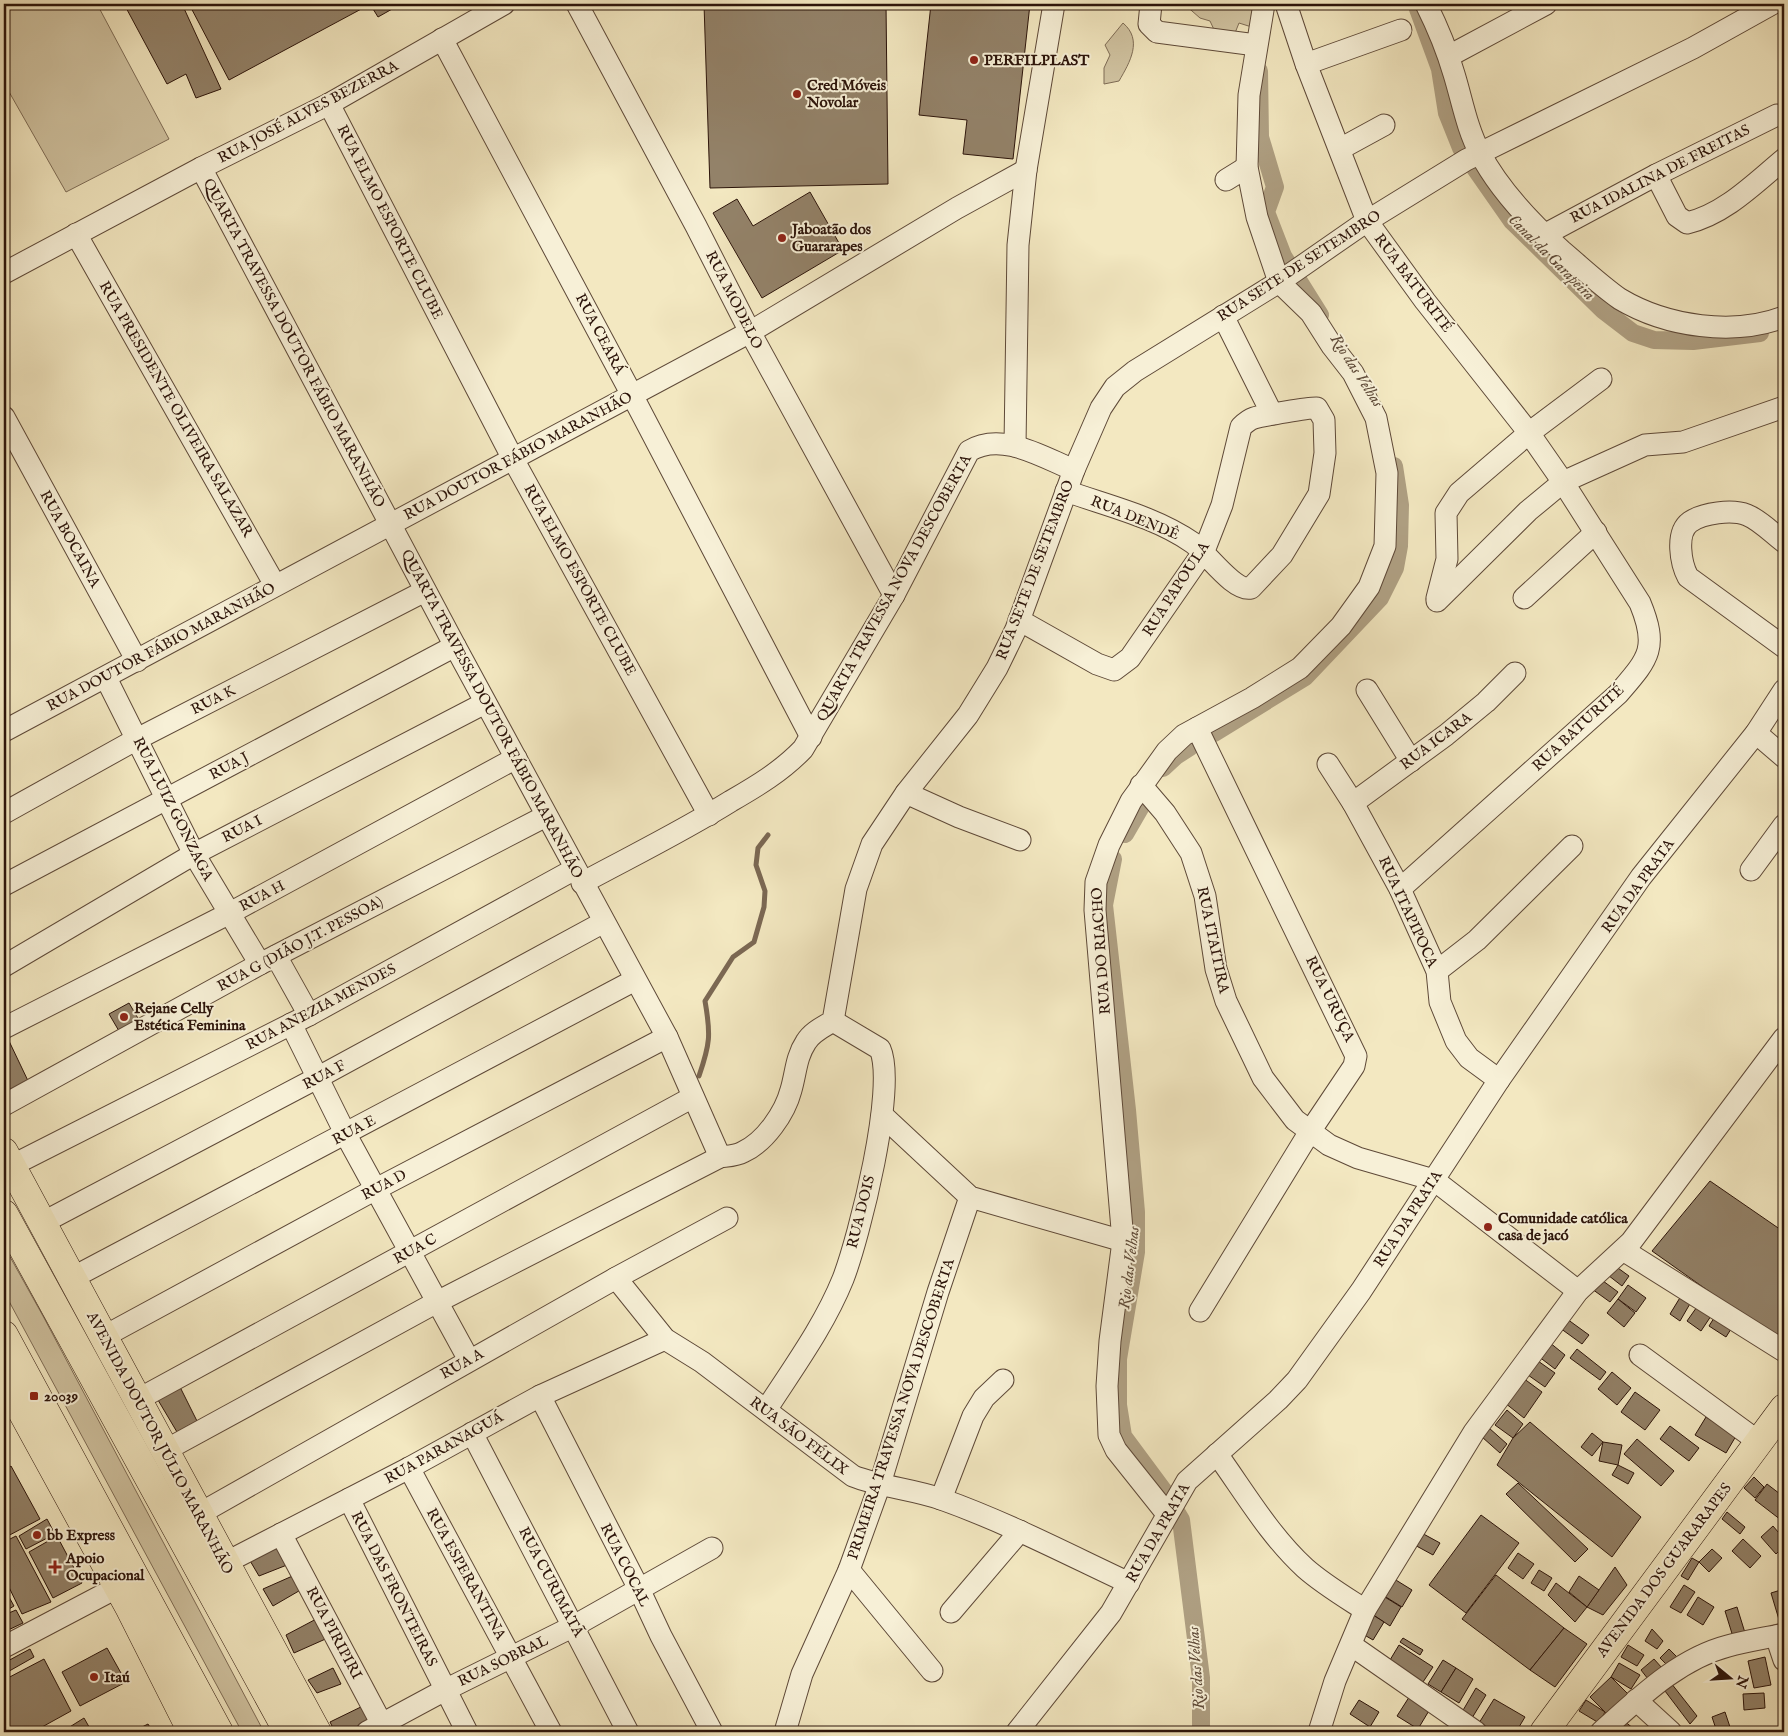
<svg xmlns="http://www.w3.org/2000/svg" width="1788" height="1736" font-family="'IM FELL English',serif">
  <style>
    .green { fill: #d1c4a2; stroke: #7e6c56 }
    .lines { fill: none; stroke-linecap: round; stroke-linejoin: round }
    .stream { stroke: #7b6853; stroke-width: 5 }
    .canal { stroke: #afa083; stroke-width: 18 }
    .building { fill: #938269; stroke: #2c140a }
    .minor-casing { stroke: #5e4938; stroke-width: 23 }
    .major-casing { stroke: #2c140a; stroke-width: 29 }
    .highway-casing { stroke: #2c140a; stroke-width: 29 }
    .minor { stroke: #f7f0d7; stroke-width: 21 }
    .major { stroke: #f3e8c1; stroke-width: 28 }
    .highway { stroke: #f3e8c1; stroke-width: 28 }
    .poi-dot { fill: #8f2418; stroke: #f7f0d7; stroke-width: 2 }
    .labels { text-anchor: middle; dominant-baseline: central; stroke-width: 4; stroke-linejoin: round; paint-order: stroke }
    .poi-label { font-size: 15px; font-weight: bold; fill: #2c140a; stroke: #f7f0d7; text-anchor: start }
    .street-label { font-size: 15px; fill: #2c140a; stroke: #f7f0d7 }
    .water-label { font-size: 16px; font-style: italic; fill: #604c3a; stroke: #f7f0d7 }
  </style>
  <rect width="100%" height="100%" fill="#f3e8c1"/>
  <filter id="stains"><feTurbulence type="fractalNoise" baseFrequency=".004" numOctaves="4"/><feColorMatrix values="0 0 0 0 .2 0 0 0 0 .09 0 0 0 0 .02 0 0 0 .5 -.17"/></filter>
  <radialGradient id="worn" r=".72"><stop offset=".6" stop-color="#630" stop-opacity="0"/><stop offset="1" stop-color="#630" stop-opacity=".3"/></radialGradient>
  <g class="green">
    <polygon points="4,4 97,4 169,139 66,192 4,83"/>
    <polygon points="1184,4 1260,4 1258,29 1239,23 1233,38 1217,36 1210,21 1200,18"/>
    <path d="M1123,23C1143,40 1130,62 1119,81L1104,84V68L1110,55L1105,45Z"/>
    <polygon points="4,1246 43,1316 264,1732 242,1732 4,1292"/>
  </g>
  <g class="lines">
    <path class="stream" d="M699,1076C710,1044 711,1035 705,1001L733,957L754,942L764,907L765,891L756,865L758,848L768,835"/>
    <g class="canal">
      <polyline points="1418,9 1440,69 1447,113 1461,148 1512,221 1603,310 1633,333 1654,340 1693,341 1760,333"/>
      <polyline points="1259,71 1260,137 1275,187 1266,212 1283,256 1320,315"/>
      <polyline points="1214,733 1305,677 1380,598 1395,568 1399,546 1400,505 1394,466"/>
      <polyline points="1163,768 1176,756 1190,747"/>
      <polyline points="1125,834 1147,796"/>
      <polyline points="1113,859 1104,905 1127,1110 1136,1212 1136,1252 1118,1359 1118,1405 1123,1436 1163,1490 1181,1520 1201,1678 1201,1732"/>
    </g>
  </g>
  <g class="building">
    <polygon points="124,4 182,4 221,89 196,98 186,74 167,84"/>
    <polygon points="189,4 363,4 365,7 229,80"/>
    <polygon points="370,4 401,4 378,17"/>
    <polygon points="704,4 886,4 888,184 710,188"/>
    <polygon points="931,4 1030,4 1013,159 963,154 967,120 919,115"/>
    <polygon points="810,192 843,250 762,298 713,213 737,199 753,226"/>
    <polygon points="129,1003 139,1020 119,1031 109,1014"/>
    <polygon points="9,1041 30,1085 4,1098 4,1045"/>
    <polygon points="1710,1181 1784,1232 1784,1339 1782,1343 1652,1251"/>
    <polygon points="1611,1263 1629,1276 1622,1286 1604,1272"/>
    <polygon points="1599,1278 1618,1292 1610,1302 1592,1289"/>
    <polygon points="1628,1285 1646,1298 1636,1312 1618,1299"/>
    <polygon points="1681,1296 1691,1302 1680,1321 1670,1314"/>
    <polygon points="1618,1299 1635,1313 1624,1327 1607,1313"/>
    <polygon points="1699,1304 1713,1313 1701,1331 1687,1321"/>
    <polygon points="1714,1318 1731,1329 1726,1337 1709,1326"/>
    <polygon points="1567,1319 1589,1335 1582,1344 1560,1328"/>
    <polygon points="1549,1342 1565,1355 1555,1369 1538,1356"/>
    <polygon points="1577,1349 1606,1372 1600,1380 1570,1358"/>
    <polygon points="1538,1361 1555,1373 1545,1387 1528,1375"/>
    <polygon points="1612,1372 1631,1388 1617,1405 1598,1389"/>
    <polygon points="1523,1378 1542,1392 1524,1418 1505,1403"/>
    <polygon points="178,1383 197,1421 177,1432 155,1395"/>
    <polygon points="1635,1392 1660,1410 1645,1430 1621,1412"/>
    <polygon points="1507,1410 1523,1424 1513,1438 1495,1425"/>
    <polygon points="1706,1417 1736,1436 1726,1453 1695,1435"/>
    <polygon points="1530,1422 1641,1517 1612,1557 1497,1465 1513,1438"/>
    <polygon points="1670,1426 1699,1448 1689,1461 1660,1439"/>
    <polygon points="1489,1428 1507,1444 1500,1453 1482,1437"/>
    <polygon points="1592,1433 1603,1442 1592,1456 1581,1447"/>
    <polygon points="1637,1439 1674,1471 1661,1486 1624,1454"/>
    <polygon points="1603,1442 1622,1445 1618,1465 1599,1461"/>
    <polygon points="1618,1465 1634,1473 1628,1484 1612,1475"/>
    <polygon points="11,1466 40,1519 4,1538 4,1471"/>
    <polygon points="1754,1477 1764,1487 1755,1498 1744,1488"/>
    <polygon points="1518,1483 1588,1549 1575,1562 1506,1494"/>
    <polygon points="1767,1484 1784,1497 1784,1516 1781,1520 1755,1500"/>
    <polygon points="1727,1512 1745,1527 1740,1534 1722,1519"/>
    <polygon points="1481,1515 1519,1543 1466,1613 1429,1585"/>
    <polygon points="47,1519 55,1534 26,1549 19,1536"/>
    <polygon points="1773,1526 1784,1539 1784,1546 1776,1554 1761,1537"/>
    <polygon points="1418,1531 1440,1543 1433,1555 1411,1543"/>
    <polygon points="16,1536 51,1602 22,1614 4,1577 4,1542"/>
    <polygon points="57,1536 82,1583 53,1598 29,1552"/>
    <polygon points="1743,1539 1761,1556 1750,1568 1732,1551"/>
    <polygon points="282,1543 292,1563 259,1576 249,1559"/>
    <polygon points="1712,1549 1722,1558 1709,1572 1699,1562"/>
    <polygon points="1518,1553 1534,1564 1523,1579 1508,1568"/>
    <polygon points="1692,1558 1699,1562 1688,1580 1681,1576"/>
    <polygon points="1615,1567 1627,1585 1603,1615 1587,1607"/>
    <polygon points="1539,1570 1552,1578 1544,1591 1531,1583"/>
    <polygon points="297,1574 304,1588 273,1606 263,1589"/>
    <polygon points="1496,1575 1564,1628 1530,1670 1462,1619"/>
    <polygon points="1579,1576 1599,1590 1587,1607 1569,1592"/>
    <polygon points="1391,1577 1412,1590 1402,1607 1381,1594"/>
    <polygon points="1556,1583 1587,1607 1575,1622 1548,1595"/>
    <polygon points="1684,1585 1695,1592 1681,1613 1670,1607"/>
    <polygon points="4,1588 14,1606 4,1612"/>
    <polygon points="1784,1589 1784,1622 1780,1623 1771,1593"/>
    <polygon points="1380,1594 1401,1607 1390,1626 1369,1612"/>
    <polygon points="1698,1597 1714,1607 1703,1625 1687,1615"/>
    <polygon points="1737,1607 1746,1636 1734,1640 1725,1611"/>
    <polygon points="16,1610 23,1623 4,1632 4,1615"/>
    <polygon points="1373,1615 1384,1622 1373,1640 1361,1633"/>
    <polygon points="320,1617 330,1637 294,1653 286,1635"/>
    <polygon points="1564,1628 1587,1644 1555,1687 1530,1670"/>
    <polygon points="1652,1629 1663,1641 1657,1649 1645,1641"/>
    <polygon points="1403,1638 1423,1650 1420,1655 1400,1642"/>
    <polygon points="1399,1645 1433,1667 1423,1682 1390,1660"/>
    <polygon points="1628,1645 1644,1655 1637,1666 1621,1657"/>
    <polygon points="107,1648 126,1682 80,1706 62,1672"/>
    <polygon points="30,1649 34,1657 4,1674 4,1663"/>
    <polygon points="1669,1649 1677,1657 1668,1666 1660,1658"/>
    <polygon points="1765,1657 1771,1685 1754,1688 1748,1661"/>
    <polygon points="44,1659 71,1711 33,1732 4,1732 4,1680"/>
    <polygon points="1654,1659 1662,1668 1648,1679 1641,1670"/>
    <polygon points="1443,1660 1456,1668 1441,1692 1428,1684"/>
    <polygon points="1619,1663 1640,1675 1631,1689 1611,1677"/>
    <polygon points="333,1668 341,1684 317,1693 308,1680"/>
    <polygon points="1456,1668 1473,1679 1459,1703 1441,1692"/>
    <polygon points="1611,1677 1628,1694 1608,1715 1590,1697"/>
    <polygon points="1671,1683 1697,1716 1690,1724 1665,1691"/>
    <polygon points="1476,1688 1486,1695 1472,1718 1462,1712"/>
    <polygon points="1413,1691 1433,1704 1418,1729 1397,1716"/>
    <polygon points="1764,1693 1765,1708 1744,1710 1743,1694"/>
    <polygon points="1494,1699 1525,1717 1516,1732 1493,1732 1479,1723"/>
    <polygon points="1359,1700 1379,1712 1370,1727 1350,1714"/>
    <polygon points="1586,1700 1605,1712 1599,1723 1579,1711"/>
    <polygon points="367,1704 375,1724 356,1732 335,1732 330,1722"/>
    <polygon points="1725,1712 1731,1730 1717,1732 1712,1717"/>
    <polygon points="84,1718 92,1732 70,1732 68,1728"/>
    <polygon points="1622,1719 1635,1730 1633,1732 1610,1732"/>
    <polygon points="148,1724 153,1732 132,1732"/>
  </g>
  <g class="lines">
    <g class="minor-casing">
      <g id="minor">
        <polyline points="577,4 696,226 750,332 894,595"/>
        <polyline points="1151,4 1149,24 1157,32 1256,45"/>
        <path d="M1286,4L1306,64L1367,221L1425,301L1529,433L1563,482L1640,603C1659,649 1648,659 1618,694L1400,889"/>
        <path d="M1426,4C1437,26 1447,50 1454,74C1462,100 1467,129 1480,153C1499,190 1531,223 1562,251C1581,267 1600,285 1620,299C1667,327 1734,336 1784,317"/>
        <polyline points="442,39 632,395 811,737"/>
        <polyline points="1449,56 1546,4"/>
        <polyline points="1306,64 1401,30"/>
        <polyline points="329,104 513,459 709,815"/>
        <polyline points="1340,149 1384,125"/>
        <polyline points="201,168 455,646 667,1037 720,1157"/>
        <path d="M1656,175L1677,216L1687,223C1725,214 1755,183 1784,159"/>
        <polyline points="1226,180 1247,167"/>
        <polyline points="76,234 275,585"/>
        <polyline points="1544,235 1656,175 1777,115"/>
        <polyline points="4,273 201,168 329,104 504,4"/>
        <polyline points="1223,316 1272,414"/>
        <polyline points="4,417 137,661"/>
        <polyline points="1015,446 1018,245 1026,170 1054,4"/>
        <path d="M1784,542C1773,534 1760,520 1747,515C1732,509 1703,513 1690,522C1675,533 1681,564 1688,577L1784,647"/>
        <polyline points="1437,598 1447,559 1446,513 1459,493 1529,433 1601,379"/>
        <polyline points="1524,598 1596,532"/>
        <polyline points="1437,601 1528,511 1563,482 1645,445 1683,442 1784,407"/>
        <path d="M1019,620L1097,664L1114,670L1130,658L1204,551L1222,505L1241,427C1245,423 1248,420 1254,418C1260,416 1312,407 1317,408L1324,420L1325,453L1319,494L1282,555L1251,588C1234,592 1208,554 1193,543C1156,517 1108,506 1066,491"/>
        <polyline points="106,678 194,854 260,964"/>
        <polyline points="1367,690 1411,761"/>
        <polyline points="1197,728 1356,1056 1354,1066 1309,1133 1200,1311"/>
        <polyline points="4,731 750,332 957,208 1026,170"/>
        <polyline points="1756,733 1784,757"/>
        <polyline points="1328,764 1353,803 1400,889 1437,971 1440,1002 1456,1041 1469,1058 1499,1080"/>
        <polyline points="1141,785 1165,813 1191,853 1205,896 1216,969 1226,1001 1263,1078 1295,1120 1329,1145 1358,1158 1434,1180 1578,1291"/>
        <polyline points="906,793 959,817 1020,840"/>
        <polyline points="1353,803 1446,735 1486,702 1515,673"/>
        <polyline points="4,813 137,739 425,591"/>
        <polyline points="1751,870 1784,825"/>
        <path d="M582,883C632,856 683,831 731,801C757,786 782,771 803,749L894,595L969,451C1002,431 1042,457 1074,470"/>
        <polyline points="4,885 455,646"/>
        <polyline points="276,956 309,1015"/>
        <polyline points="4,966 194,854 485,703"/>
        <polyline points="1437,971 1477,940 1572,846"/>
        <polyline points="291,1024 346,1135 469,1360"/>
        <polyline points="4,1028 230,913 516,758"/>
        <polyline points="4,1105 260,964 546,816"/>
        <polyline points="882,1115 970,1197 1123,1241"/>
        <polyline points="11,1166 309,1015 575,869"/>
        <polyline points="42,1223 317,1078 604,922"/>
        <polyline points="1623,1250 1784,1351"/>
        <polyline points="72,1278 635,980"/>
        <path d="M616,1278L665,1339L702,1362L853,1476C881,1487 912,1489 941,1499C1006,1522 1067,1554 1129,1583"/>
        <polyline points="103,1337 376,1189 667,1037"/>
        <polyline points="1640,1355 1759,1442"/>
        <polyline points="540,1396 639,1589 661,1636 712,1732"/>
        <polyline points="137,1400 693,1097"/>
        <path d="M766,1410C793,1368 824,1326 843,1279C859,1238 897,1087 880,1049L833,1021"/>
        <polyline points="472,1433 628,1732"/>
        <path d="M164,1451L437,1302L720,1157C727,1156 736,1156 743,1152C765,1142 785,1113 791,1090C796,1073 796,1057 806,1042C812,1032 823,1027 833,1021L856,889L872,844L906,793L968,715L997,668L1016,629L1074,470L1101,408L1115,387L1135,371L1279,282L1367,221L1466,160L1693,48L1772,4"/>
        <path d="M1217,1454C1245,1493 1270,1536 1305,1568C1323,1584 1345,1597 1365,1610"/>
        <polyline points="409,1468 551,1732"/>
        <polyline points="349,1499 467,1732"/>
        <polyline points="941,1499 973,1416 984,1398 1003,1380"/>
        <polyline points="199,1514 616,1278 727,1218"/>
        <polyline points="1167,1514 1116,1450 1109,1435 1107,1386 1110,1341 1123,1241 1095,910 1096,882 1109,845 1131,801 1167,751 1184,735 1252,698 1300,668 1341,626 1369,587 1385,546 1387,473 1376,418 1353,373 1332,346 1311,313 1279,282 1257,217 1247,167 1249,95 1264,4"/>
        <polyline points="281,1534 386,1732"/>
        <polyline points="225,1563 409,1468 540,1396 665,1339"/>
        <polyline points="849,1570 932,1671"/>
        <polyline points="951,1612 1020,1531"/>
        <polyline points="1776,1636 1784,1660"/>
        <polyline points="1351,1645 1476,1732"/>
        <polyline points="4,1647 118,1587"/>
        <polyline points="1636,1700 1671,1732"/>
        <polyline points="367,1732 445,1690 574,1626 712,1548"/>
        <polyline points="785,1732 802,1674 849,1570 880,1484 938,1292 970,1197"/>
        <polyline points="1017,1732 1111,1613 1187,1481 1278,1400 1297,1380 1361,1291 1499,1080 1641,877 1756,733 1784,690"/>
        <polyline points="1319,1732 1335,1681 1365,1610 1474,1432 1578,1291 1631,1242 1784,1038"/>
        <path d="M1601,1732C1638,1699 1678,1659 1728,1646C1746,1641 1766,1638 1784,1634"/>
      </g>
    </g>
    <g class="major-casing">
      <g id="major">
        <polyline points="4,1152 317,1732"/>
        <polyline points="4,1379 129,1607 192,1732"/>
        <polyline points="1544,1732 1784,1408"/>
      </g>
    </g>
    <g class="highway-casing">
      <g id="highway">
        <polyline points="4,1214 288,1732"/>
        <polyline points="4,1335 219,1732"/>
      </g>
    </g>
    <use href="#minor" class="minor"/>
    <use href="#major" class="major"/>
    <use href="#highway" class="highway"/>
  </g>
  <g class="poi-dot">
    <circle cx="974" cy="60" r="5"/>
    <circle cx="797" cy="94" r="5"/>
    <circle cx="782" cy="238" r="5"/>
    <circle cx="124" cy="1017" r="5"/>
    <circle cx="1488" cy="1227" r="5"/>
    <rect x="29" y="1391" width="10" height="10" rx="2.5"/>
    <circle cx="37" cy="1535" r="5"/>
    <path d="M52.5 1559.5h5v5h5v5h-5v5h-5v-5h-5v-5h5z"/>
    <circle cx="94" cy="1677" r="5"/>
  </g>
  <g class="labels">
    <g class="poi-label">
      <text x="984" y="60">PERFILPLAST</text>
      <text x="807" y="85">Cred Móveis<tspan x="807" dy="17">Novolar</tspan></text>
      <text x="792" y="229">Jaboatão dos<tspan x="792" dy="17">Guararapes</tspan></text>
      <text x="134" y="1008">Rejane Celly<tspan x="134" dy="17">Estética Feminina</tspan></text>
      <text x="1498" y="1218">Comunidade católica<tspan x="1498" dy="17">casa de jacó</tspan></text>
      <text x="44" y="1396">20039</text>
      <text x="47" y="1535">bb Express</text>
      <text x="66" y="1558">Apoio<tspan x="66" dy="17">Ocupacional</tspan></text>
      <text x="104" y="1677">Itaú</text>
    </g>
    <g class="street-label">
      <text transform="translate(308 112) rotate(-28)">RUA JOSÉ ALVES BEZERRA</text>
      <text transform="translate(1660 174) rotate(-27)">RUA IDALINA DE FREITAS</text>
      <text transform="translate(390 222) rotate(63)">RUA ELMO ESPORTE CLUBE</text>
      <text transform="translate(1299 266) rotate(-33)">RUA SETE DE SETEMBRO</text>
      <text transform="translate(1413 283) rotate(53)">RUA BATURITÉ</text>
      <text transform="translate(734 300) rotate(63)">RUA MODELO</text>
      <text transform="translate(600 334) rotate(62)">RUA CEARÁ</text>
      <text transform="translate(294 343) rotate(62)">QUARTA TRAVESSA DOUTOR FÁBIO MARANHÃO</text>
      <text transform="translate(176 409) rotate(60)">RUA PRESIDENTE OLIVEIRA SALAZAR</text>
      <text transform="translate(518 456) rotate(-28)">RUA DOUTOR FÁBIO MARANHÃO</text>
      <text transform="translate(1135 518) rotate(22)">RUA DENDÊ</text>
      <text transform="translate(70 539) rotate(61)">RUA BOCAINA</text>
      <text transform="translate(1035 570) rotate(-69)">RUA SETE DE SETEMBRO</text>
      <text transform="translate(580 580) rotate(61)">RUA ELMO ESPORTE CLUBE</text>
      <text transform="translate(894 588) rotate(-61)">QUARTA TRAVESSA NOVA DESCOBERTA</text>
      <text transform="translate(1176 589) rotate(-57)">RUA PAPOULA</text>
      <text transform="translate(161 647) rotate(-28)">RUA DOUTOR FÁBIO MARANHÃO</text>
      <text transform="translate(213 700) rotate(-27)">RUA K</text>
      <text transform="translate(492 714) rotate(62)">QUARTA TRAVESSA DOUTOR FÁBIO MARANHÃO</text>
      <text transform="translate(1578 728) rotate(-43)">RUA BATURITÉ</text>
      <text transform="translate(1436 741) rotate(-37)">RUA ICARA</text>
      <text transform="translate(229 766) rotate(-28)">RUA J</text>
      <text transform="translate(173 809) rotate(63)">RUA LUIZ GONZAGA</text>
      <text transform="translate(242 829) rotate(-27)">RUA I</text>
      <text transform="translate(1638 886) rotate(-54)">RUA DA PRATA</text>
      <text transform="translate(262 896) rotate(-28)">RUA H</text>
      <text transform="translate(1408 912) rotate(65)">RUA ITAPIPOCA</text>
      <text transform="translate(1213 940) rotate(78)">RUA ITAITIRA</text>
      <text transform="translate(300 944) rotate(-28)">RUA G (DIÃO J.T. PESSOA)</text>
      <text transform="translate(1101 951) rotate(-94)">RUA DO RIACHO</text>
      <text transform="translate(1330 999) rotate(64)">RUA URUÇA</text>
      <text transform="translate(321 1007) rotate(-28)">RUA ANEZIA MENDES</text>
      <text transform="translate(324 1075) rotate(-28)">RUA F</text>
      <text transform="translate(354 1130) rotate(-28)">RUA E</text>
      <text transform="translate(384 1185) rotate(-28)">RUA D</text>
      <text transform="translate(861 1212) rotate(-76)">RUA DOIS</text>
      <text transform="translate(1408 1219) rotate(-57)">RUA DA PRATA</text>
      <text transform="translate(415 1249) rotate(-29)">RUA C</text>
      <text transform="translate(462 1364) rotate(-29)">RUA A</text>
      <text transform="translate(901 1409) rotate(-72)">PRIMEIRA TRAVESSA NOVA DESCOBERTA</text>
      <text transform="translate(799 1436) rotate(37)">RUA SÃO FÉLIX</text>
      <text transform="translate(160 1443) rotate(62)">AVENIDA DOUTOR JÚLIO MARANHÃO</text>
      <text transform="translate(444 1448) rotate(-29)">RUA PARANAGUÁ</text>
      <text transform="translate(1158 1533) rotate(-60)">RUA DA PRATA</text>
      <text transform="translate(625 1565) rotate(63)">RUA COCAL</text>
      <text transform="translate(1664 1570) rotate(-53)">AVENIDA DOS GUARARAPES</text>
      <text transform="translate(466 1574) rotate(61)">RUA ESPERANTINA</text>
      <text transform="translate(551 1582) rotate(62)">RUA CURIMATÃ</text>
      <text transform="translate(394 1589) rotate(63)">RUA DAS FRONTEIRAS</text>
      <text transform="translate(334 1633) rotate(62)">RUA PIRIPIRI</text>
      <text transform="translate(503 1661) rotate(-26)">RUA SOBRAL</text>
    </g>
    <g class="water-label">
      <text transform="translate(1551 258) rotate(45)">Canal da Garapeira</text>
      <text transform="translate(1356 371) rotate(57)">Rio das Velhas</text>
      <text transform="translate(1130 1268) rotate(-83)">Rio das Velhas</text>
      <text transform="translate(1197 1668) rotate(-94)">Rio das Velhas</text>
    </g>
  </g>
  <rect width="1788" height="1736" fill="none" stroke="#f3e8c1" stroke-width="20"/>
  <rect x="5" y="5" width="1778" height="1726" fill="none" stroke="#2c140a" stroke-width="2.5"/>
  <rect x="10" y="10" width="1768" height="1716" fill="none" stroke="#2c140a"/>
  <g transform="translate(1730 1678) rotate(108)" stroke="#f7f0d7" stroke-width="4" paint-order="stroke">
  <path d="M0-4L9 19L0 12L-9 19Z" fill="#2c140a"/>
  <text y="-8" font-size="14" font-weight="bold" text-anchor="middle" fill="#2c140a">N</text>
  </g>
  <rect width="100%" height="100%" filter="url(#stains)"/>
  <rect width="100%" height="100%" fill="url(#worn)"/>
</svg>
